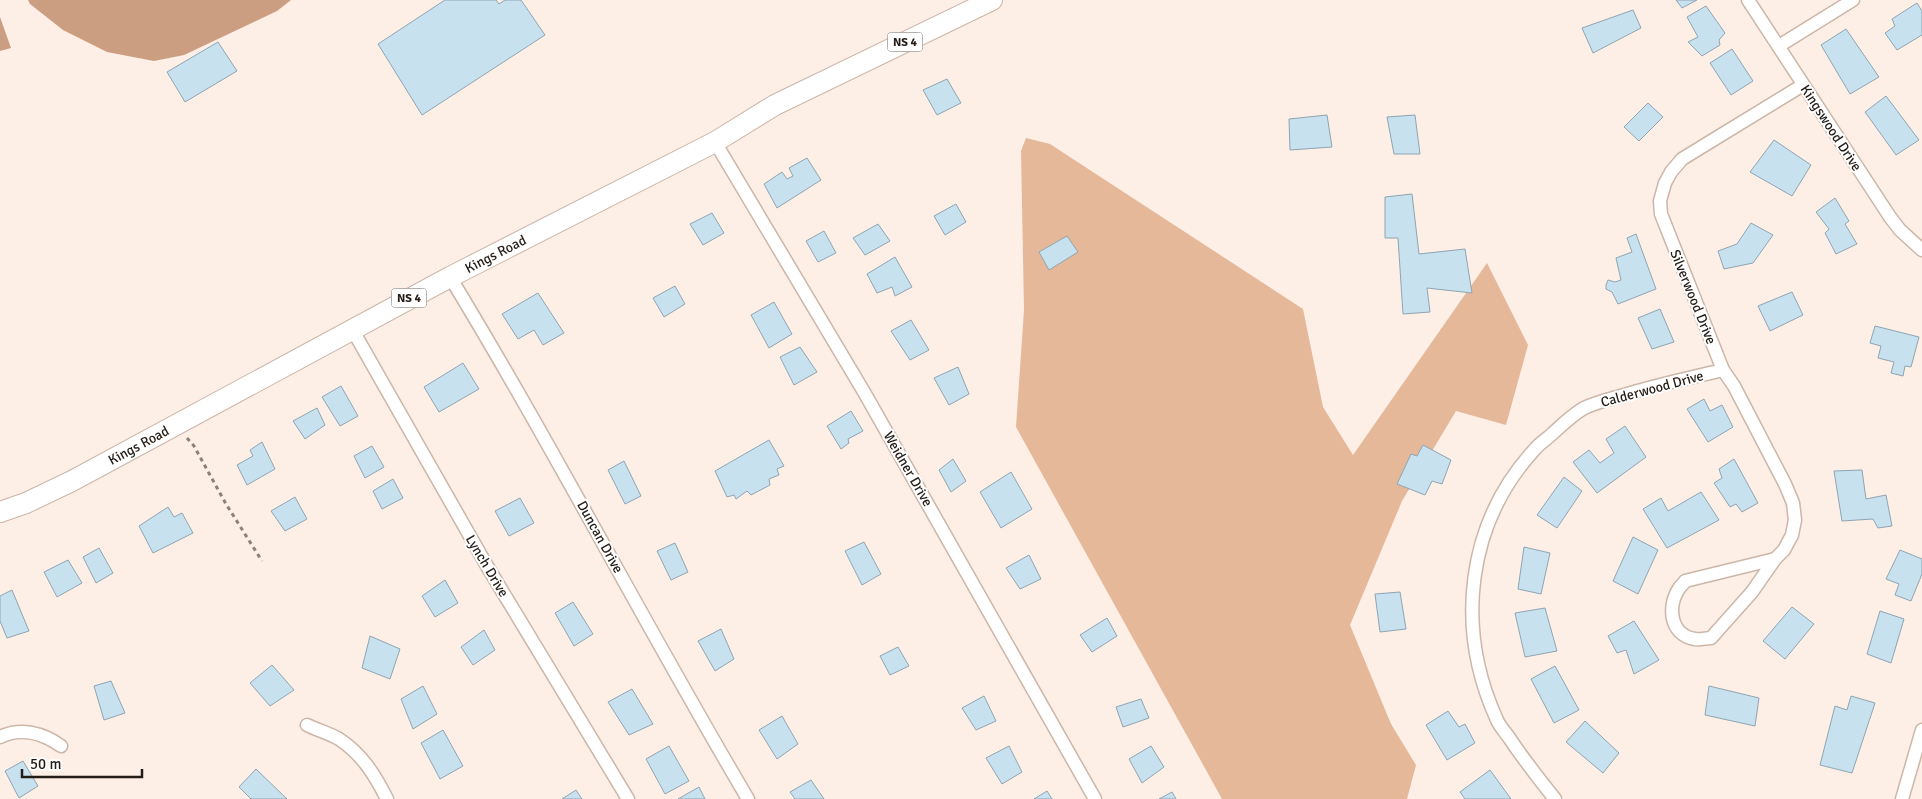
<svg xmlns="http://www.w3.org/2000/svg" width="1922" height="799" font-family="Signika,sans-serif">
  <style>
    .forest { fill: #e6b89a }
    .water { fill: #cb9e81 }
    .building { fill: #c8e1ef; stroke: #8ea5b2 }
    .lines { fill: none; stroke-linecap: round; stroke-linejoin: round }
    .minor-casing { stroke: #ccb6a8; stroke-width: 15 }
    .primary-casing { stroke: #ccb6a8; stroke-width: 22 }
    .path { stroke: #8c817a; stroke-width: 3; stroke-dasharray: 4 4; stroke-linecap: butt }
    .minor { stroke: #fff; stroke-width: 12 }
    .primary { stroke: #fff; stroke-width: 20 }
    .labels { text-anchor: middle; dominant-baseline: central; stroke-width: 4; stroke-linejoin: round; paint-order: stroke }
    .shield { fill: #fff; stroke: #66605d; stroke-width: 1 }
    .shield-label { font-size: 12px; font-weight: bold; fill: #241c17 }
    .street-label { font-size: 14px; fill: #241c17; stroke: #fff }
  </style>
  <rect width="100%" height="100%" fill="#fdeee6"/>
  <polygon class="forest" points="1026,138 1050,144 1303,309 1323,407 1353,455 1487,263 1528,345 1506,425 1456,411 1402,501 1350,625 1391,724 1416,765 1407,799 1222,799 1016,427 1024,310 1021,151"/>
  <g class="water">
    <polygon points="28,0 291,0 277,11 184,55 154,61 107,52 63,30 30,4"/>
    <polygon points="0,17 11,48 0,51"/>
  </g>
  <g class="building">
    <polygon points="445,0 496,0 499,4 505,0 521,0 545,35 422,115 378,44"/>
    <polygon points="1676,0 1697,0 1682,8"/>
    <polygon points="1917,3 1922,11 1922,35 1897,50 1885,33 1895,26 1892,19"/>
    <polygon points="1706,6 1725,33 1719,40 1720,45 1702,56 1688,42 1698,37 1687,17"/>
    <polygon points="1633,10 1641,28 1593,53 1582,28"/>
    <polygon points="1846,29 1879,77 1850,94 1821,45"/>
    <polygon points="218,42 237,71 185,102 167,72"/>
    <polygon points="1732,49 1753,81 1731,95 1710,63"/>
    <polygon points="947,79 961,103 937,115 923,90"/>
    <polygon points="1886,96 1919,140 1896,155 1865,112"/>
    <polygon points="1648,103 1663,117 1639,141 1624,127"/>
    <polygon points="1327,115 1332,147 1290,150 1289,119"/>
    <polygon points="1415,115 1420,154 1394,154 1387,117"/>
    <polygon points="1774,140 1811,165 1792,196 1750,172"/>
    <polygon points="807,158 821,180 777,208 764,184 782,172 787,179 793,176 789,168"/>
    <polygon points="1412,194 1419,254 1465,249 1472,293 1427,288 1430,312 1403,314 1398,238 1385,238 1385,197"/>
    <polygon points="1835,198 1849,221 1845,224 1857,244 1836,254 1825,233 1829,229 1816,212"/>
    <polygon points="956,204 966,222 945,235 934,216"/>
    <polygon points="712,213 724,233 703,245 690,224"/>
    <polygon points="1751,223 1773,235 1753,263 1724,269 1718,251 1737,244"/>
    <polygon points="878,224 890,241 865,255 853,238"/>
    <polygon points="824,231 836,253 818,262 806,241"/>
    <polygon points="1636,234 1656,289 1618,304 1612,292 1606,289 1606,285 1608,280 1615,282 1621,280 1616,258 1632,252 1627,238"/>
    <polygon points="1067,236 1078,252 1049,270 1039,252"/>
    <polygon points="895,257 912,287 895,296 892,287 877,293 867,274"/>
    <polygon points="675,286 685,304 664,317 653,298"/>
    <polygon points="1792,292 1803,315 1770,331 1758,306"/>
    <polygon points="538,293 564,333 543,345 534,330 518,339 502,314"/>
    <polygon points="774,302 792,334 769,348 751,315"/>
    <polygon points="1660,309 1674,342 1652,349 1638,318"/>
    <polygon points="911,320 929,350 910,360 891,331"/>
    <polygon points="1875,326 1919,337 1911,367 1905,366 1903,376 1891,373 1894,362 1878,358 1881,346 1870,343"/>
    <polygon points="800,347 817,372 794,385 780,357"/>
    <polygon points="463,363 479,389 439,412 424,387"/>
    <polygon points="958,367 969,394 949,405 934,378"/>
    <polygon points="341,386 358,416 340,426 322,397"/>
    <polygon points="1704,399 1710,411 1722,405 1733,427 1708,442 1687,409"/>
    <polygon points="317,408 325,425 305,439 293,421"/>
    <polygon points="851,411 863,431 848,439 849,443 841,449 827,426"/>
    <polygon points="1625,426 1646,457 1597,493 1573,462 1589,450 1600,463 1614,453 1606,439"/>
    <polygon points="769,440 784,466 777,469 779,475 769,479 770,485 751,495 747,491 736,499 734,495 727,497 715,471"/>
    <polygon points="262,442 275,469 247,485 237,465 253,456 250,450"/>
    <polygon points="1423,445 1451,460 1442,484 1432,481 1425,495 1397,484 1411,454 1417,456"/>
    <polygon points="372,446 384,467 365,478 354,456"/>
    <polygon points="953,459 966,481 951,492 939,470"/>
    <polygon points="1734,459 1758,503 1742,512 1736,504 1730,507 1714,483 1722,478 1719,469"/>
    <polygon points="624,461 641,496 625,504 608,470"/>
    <polygon points="1862,470 1866,499 1886,495 1892,526 1878,528 1873,519 1842,521 1834,471"/>
    <polygon points="1011,472 1032,509 1001,528 980,492"/>
    <polygon points="1564,477 1582,491 1557,528 1537,515"/>
    <polygon points="393,479 403,498 382,509 373,491"/>
    <polygon points="1701,492 1719,520 1667,548 1643,509 1661,498 1668,511"/>
    <polygon points="295,497 307,519 285,531 271,511"/>
    <polygon points="520,498 534,523 509,536 495,511"/>
    <polygon points="168,507 174,517 182,513 193,533 153,553 139,526"/>
    <polygon points="1633,537 1658,550 1638,594 1613,581"/>
    <polygon points="864,542 881,574 862,585 845,551"/>
    <polygon points="675,543 688,572 671,580 657,551"/>
    <polygon points="1524,547 1550,553 1541,594 1518,589"/>
    <polygon points="99,548 113,573 96,583 83,557"/>
    <polygon points="1900,550 1922,559 1922,574 1911,601 1895,595 1899,584 1886,579"/>
    <polygon points="1029,555 1041,579 1020,589 1006,568"/>
    <polygon points="68,560 82,583 57,597 44,572"/>
    <polygon points="445,580 458,603 435,617 422,596"/>
    <polygon points="12,590 29,631 7,638 0,621 0,596"/>
    <polygon points="1400,592 1406,629 1380,632 1375,594"/>
    <polygon points="573,602 593,634 574,646 555,613"/>
    <polygon points="1792,607 1814,624 1785,659 1763,641"/>
    <polygon points="1545,608 1557,651 1525,657 1515,613"/>
    <polygon points="1880,611 1904,619 1891,663 1867,654"/>
    <polygon points="1107,618 1117,636 1092,652 1080,635"/>
    <polygon points="1634,621 1659,660 1634,674 1626,650 1617,653 1608,636"/>
    <polygon points="721,629 734,659 715,671 698,641"/>
    <polygon points="484,630 495,650 473,665 461,647"/>
    <polygon points="370,636 400,649 390,679 362,668"/>
    <polygon points="898,647 909,666 890,675 880,656"/>
    <polygon points="272,665 294,690 270,706 250,683"/>
    <polygon points="1555,666 1579,710 1554,723 1531,679"/>
    <polygon points="111,681 125,713 104,720 94,686"/>
    <polygon points="423,686 437,714 413,729 401,699"/>
    <polygon points="1709,686 1759,698 1755,726 1705,715"/>
    <polygon points="632,689 653,724 629,735 608,702"/>
    <polygon points="984,696 996,721 976,730 962,708"/>
    <polygon points="1851,696 1875,703 1852,773 1820,765 1835,706 1847,710"/>
    <polygon points="1141,699 1149,718 1123,727 1116,707"/>
    <polygon points="1448,711 1459,727 1465,724 1475,743 1447,760 1426,725"/>
    <polygon points="782,716 798,744 777,759 759,730"/>
    <polygon points="1585,721 1619,753 1603,773 1566,742"/>
    <polygon points="443,730 463,766 440,779 421,743"/>
    <polygon points="669,746 689,781 665,794 646,759"/>
    <polygon points="1009,746 1022,772 1002,784 986,758"/>
    <polygon points="1151,746 1164,767 1142,783 1129,759"/>
    <polygon points="23,761 38,786 19,798 5,771"/>
    <polygon points="256,769 287,799 251,799 239,787"/>
    <polygon points="1490,770 1511,799 1465,799 1460,792"/>
    <polygon points="811,780 824,799 795,799 790,792"/>
    <polygon points="699,787 705,799 678,799"/>
    <polygon points="576,790 582,799 562,799"/>
    <polygon points="1047,791 1052,799 1034,799"/>
    <polygon points="1172,792 1176,799 1159,799"/>
  </g>
  <g class="lines">
    <g class="minor-casing">
      <g id="minor">
        <polyline points="1748,0 1890,217 1900,230 1922,250"/>
        <polyline points="1779,46 1853,0"/>
        <polyline points="715,142 864,392 1095,799"/>
        <path d="M450,277C554,448 646,627 748,799"/>
        <polyline points="352,329 487,566 628,799"/>
        <path d="M1775,559L1685,581C1684,583 1682,585 1680,587C1667,605 1669,635 1695,639C1700,640 1706,638 1711,638L1752,592L1775,559L1784,550L1792,535L1795,520L1793,503L1785,484L1734,386L1723,370L1661,214L1660,201L1665,183L1671,172L1682,159L1803,85"/>
        <path d="M307,725C317,730 329,733 339,739C362,754 375,775 387,799"/>
        <path d="M0,737C21,727 43,733 61,746"/>
        <path d="M1555,799C1539,779 1524,760 1510,739C1506,733 1500,727 1497,720C1455,628 1466,524 1535,449C1540,443 1547,439 1552,434C1562,425 1572,415 1584,408C1597,402 1610,399 1624,395C1656,385 1689,378 1723,370"/>
        <polyline points="1902,799 1922,730"/>
      </g>
    </g>
    <g class="primary-casing">
      <g id="primary">
        <path id="s1" d="M0,512L26,503L72,481L450,277L715,142L775,105L992,0"/>
      </g>
    </g>
    <polyline class="path" points="187,438 194,446 226,504 262,561"/>
    <use href="#minor" class="minor"/>
    <use href="#primary" class="primary"/>
  </g>
  <g class="labels">
    <g class="shield">
      <rect x="887.5" y="32.5" width="35" height="19" rx="4"/>
      <rect x="391.5" y="288.5" width="35" height="19" rx="4"/>
    </g>
    <g class="shield-label">
      <text x="905" y="42">NS 4</text>
      <text x="409" y="298">NS 4</text>
    </g>
    <g class="street-label">
      <text transform="translate(1831 128) rotate(57)">Kingswood Drive</text>
      <text stroke="none"><textPath href="#s1" startOffset="559">Kings Road</textPath></text>
      <text transform="translate(1693 297) rotate(68)">Silverwood Drive</text>
      <text transform="translate(1652 389) rotate(-15)">Calderwood Drive</text>
      <text stroke="none"><textPath href="#s1" startOffset="154">Kings Road</textPath></text>
      <text transform="translate(908 469) rotate(60)">Weidner Drive</text>
      <text transform="translate(600 537) rotate(61)">Duncan Drive</text>
      <text transform="translate(487 566) rotate(59)">Lynch Drive</text>
    </g>
  </g>
  <path d="M22 769v8h120v-8" fill="none" stroke="#241c17" stroke-width="2.5"/>
  <text x="30" y="769" font-size="15" fill="#241c17" stroke="#ffffff" stroke-width="4" paint-order="stroke">50 m</text>
</svg>
